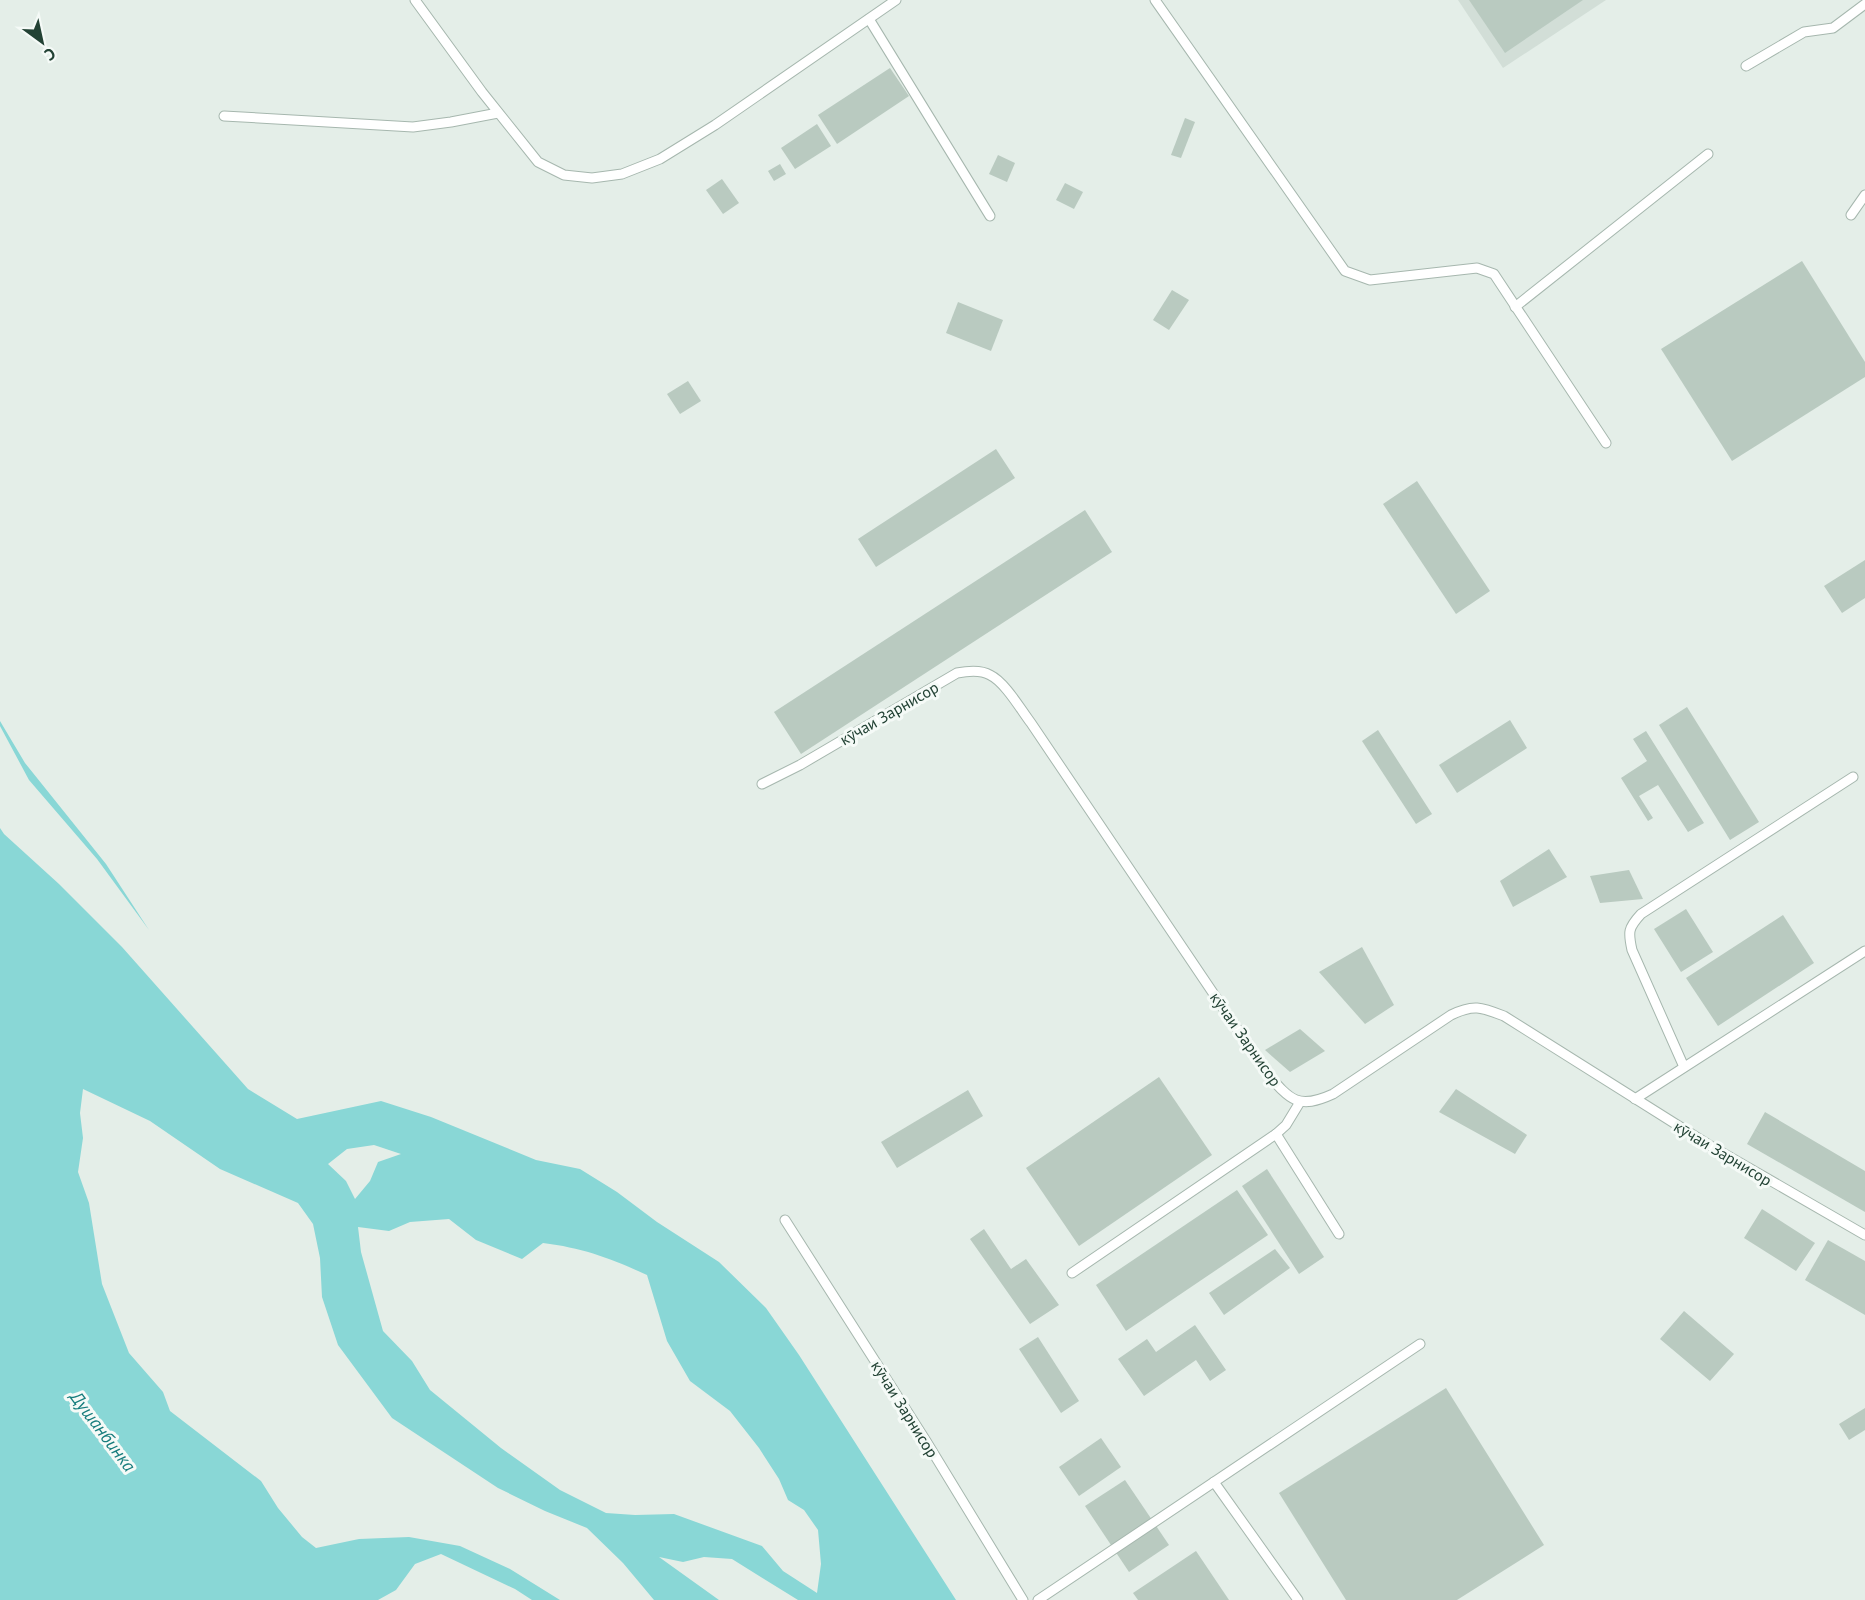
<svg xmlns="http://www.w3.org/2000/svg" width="1865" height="1600" font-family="'PT Sans',sans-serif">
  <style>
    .built { fill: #d2ded7 }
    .water { fill: #89d7d6; fill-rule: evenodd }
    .building { fill: #b9cac0 }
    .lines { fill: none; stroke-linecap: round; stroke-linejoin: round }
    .lane-casing { stroke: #a6b7ae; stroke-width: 11 }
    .lane { stroke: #fff; stroke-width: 9 }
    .labels { text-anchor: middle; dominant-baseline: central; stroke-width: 6; stroke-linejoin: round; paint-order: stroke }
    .street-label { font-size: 16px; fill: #224234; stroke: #f5faf7 }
    .water-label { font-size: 18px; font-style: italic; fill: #177d7d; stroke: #f5faf7 }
  </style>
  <rect width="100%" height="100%" fill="#e4eee8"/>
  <polygon class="built" points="1458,0 1606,0 1503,68"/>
  <g class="water">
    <polygon points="0,721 25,763 106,864 149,930 97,859 29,780 0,726"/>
    <path d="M0,828L4,834L59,884L122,947L248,1089L297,1119L381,1101L431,1117L536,1160L580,1169L617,1192L657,1222L719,1262L766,1308L799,1355L956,1600H798L732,1559L704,1557L683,1562L659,1557L719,1600H654L623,1563L587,1528L545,1511L498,1488L392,1418L338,1345L322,1297L320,1258L313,1224L298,1203L220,1169L150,1121L83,1089L80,1113L83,1138L78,1172L89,1203L102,1284L129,1353L163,1392L170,1411L261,1481L278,1508L302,1537L316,1548L359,1539L409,1537L460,1546L510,1569L560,1600H532L515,1589L441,1554L415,1564L396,1590L378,1600H0ZM374,1145L401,1154L378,1162L370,1181L355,1199L346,1181L328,1164L347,1149ZM449,1219L476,1240L522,1259L543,1243C583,1248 610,1258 647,1275L667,1341L690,1381L730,1411L759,1448L779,1479L788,1500L804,1510L818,1530L821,1564L817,1593L783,1571L762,1546L674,1514L635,1515L606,1513L560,1490L501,1448L430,1390L412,1361L383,1331L361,1252L358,1227L389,1231L410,1222Z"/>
  </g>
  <g class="building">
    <polygon points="1469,0 1583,0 1505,53"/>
    <polygon points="890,68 909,96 837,144 818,115"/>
    <polygon points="1185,118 1195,122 1181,158 1171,155"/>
    <polygon points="817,124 831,146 795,169 781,148"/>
    <polygon points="998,155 1015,163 1007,182 989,174"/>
    <polygon points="780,164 786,174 774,181 768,171"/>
    <polygon points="722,179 739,203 723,214 706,190"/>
    <polygon points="1065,183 1083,192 1074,209 1056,200"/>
    <polygon points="1802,261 1865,362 1865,377 1732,461 1661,349"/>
    <polygon points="1172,290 1189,300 1169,330 1153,320"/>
    <polygon points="958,302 1003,320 991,351 946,333"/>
    <polygon points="688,381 701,401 680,414 667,394"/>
    <polygon points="996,449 1015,478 876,567 858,539"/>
    <polygon points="1417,481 1490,591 1456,614 1383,504"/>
    <polygon points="1085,510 1112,552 801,754 774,712"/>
    <polygon points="1865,560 1865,598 1842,613 1824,586"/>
    <polygon points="1687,707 1759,822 1730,840 1659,725"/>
    <polygon points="1510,720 1527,748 1457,793 1439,765"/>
    <polygon points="1378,730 1432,814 1416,824 1362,741"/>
    <polygon points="1646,731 1704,823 1688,832 1658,785 1639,796 1653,818 1648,821 1621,778 1647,761 1633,739"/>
    <polygon points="1549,849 1567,877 1513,907 1500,881"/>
    <polygon points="1629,870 1643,899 1600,903 1590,876"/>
    <polygon points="1686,909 1713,952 1681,972 1654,929"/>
    <polygon points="1783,915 1814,963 1718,1026 1686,978"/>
    <polygon points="1362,947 1394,1005 1365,1024 1319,972"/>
    <polygon points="1300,1029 1325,1051 1290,1072 1265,1050"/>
    <polygon points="1159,1077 1212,1155 1079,1246 1026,1168"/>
    <polygon points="1456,1089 1527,1135 1515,1154 1439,1112"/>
    <polygon points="968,1090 983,1116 897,1168 881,1142"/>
    <polygon points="1765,1112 1865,1171 1865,1212 1747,1144"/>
    <polygon points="1267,1169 1324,1257 1299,1274 1242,1186"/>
    <polygon points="1237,1190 1268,1235 1126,1331 1096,1285"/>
    <polygon points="1762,1209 1815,1243 1796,1271 1744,1238"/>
    <polygon points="984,1229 1011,1269 1026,1259 1059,1305 1030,1324 970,1239"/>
    <polygon points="1828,1240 1865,1261 1865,1315 1805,1280"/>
    <polygon points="1275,1249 1290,1268 1224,1315 1209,1293"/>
    <polygon points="1684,1311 1734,1354 1710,1381 1660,1339"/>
    <polygon points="1195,1325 1226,1370 1210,1381 1196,1360 1144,1396 1118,1359 1147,1339 1156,1352"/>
    <polygon points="1038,1337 1079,1401 1061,1413 1019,1349"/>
    <polygon points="1446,1388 1544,1545 1457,1600 1346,1600 1279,1493"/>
    <polygon points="1865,1408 1865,1430 1849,1440 1839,1424"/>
    <polygon points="1101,1438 1121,1467 1079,1496 1059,1467"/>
    <polygon points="1125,1480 1169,1545 1129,1572 1085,1506"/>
    <polygon points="1196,1551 1229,1600 1138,1600 1133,1593"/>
  </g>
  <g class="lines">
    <g class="lane-casing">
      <g id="lane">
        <polyline points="415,0 482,92 538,162 564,175 592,178 622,174 660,159 715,125 896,0"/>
        <polyline points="1155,0 1345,271 1370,280 1477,268 1494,274 1606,443"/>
        <polyline points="869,19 990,216"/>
        <polyline points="1746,66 1804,32 1833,28 1865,4"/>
        <polyline points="224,116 413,127 451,122 498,113"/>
        <polyline points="1851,215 1865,195"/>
        <polyline points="1515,307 1708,154"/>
        <path d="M762,784L800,765L957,673C967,671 980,669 990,675C1005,682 1021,710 1031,723L1267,1073C1290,1100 1298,1110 1333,1094L1451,1015C1473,1004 1481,1007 1504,1016L1709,1145L1865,1235"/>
        <path d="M1684,1067L1632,950C1628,932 1628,928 1641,914L1853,777"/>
        <polyline points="1635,1099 1865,951"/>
        <polyline points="1276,1134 1339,1234"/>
        <polyline points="785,1220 926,1441 1023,1600"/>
        <polyline points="1072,1273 1276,1134 1286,1125 1300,1102"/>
        <polyline points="1214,1482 1298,1600"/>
        <polyline points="1038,1600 1420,1344"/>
      </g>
    </g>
    <use href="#lane" class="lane"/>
  </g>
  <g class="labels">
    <g class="street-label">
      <text transform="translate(889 713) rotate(-30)">кӯчаи Зарнисор</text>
      <text transform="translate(1246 1039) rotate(55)">кӯчаи Зарнисор</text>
      <text transform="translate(1723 1153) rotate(31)">кӯчаи Зарнисор</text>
      <text transform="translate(905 1409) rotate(58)">кӯчаи Зарнисор</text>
    </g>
    <g class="water-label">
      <text transform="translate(103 1431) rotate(53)">Душанбинка</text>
    </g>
  </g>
  <g transform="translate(42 42) rotate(147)" stroke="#f5faf7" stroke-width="4.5" paint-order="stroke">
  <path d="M0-4.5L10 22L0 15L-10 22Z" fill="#224234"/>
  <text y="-9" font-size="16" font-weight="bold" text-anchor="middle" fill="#224234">С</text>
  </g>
</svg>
